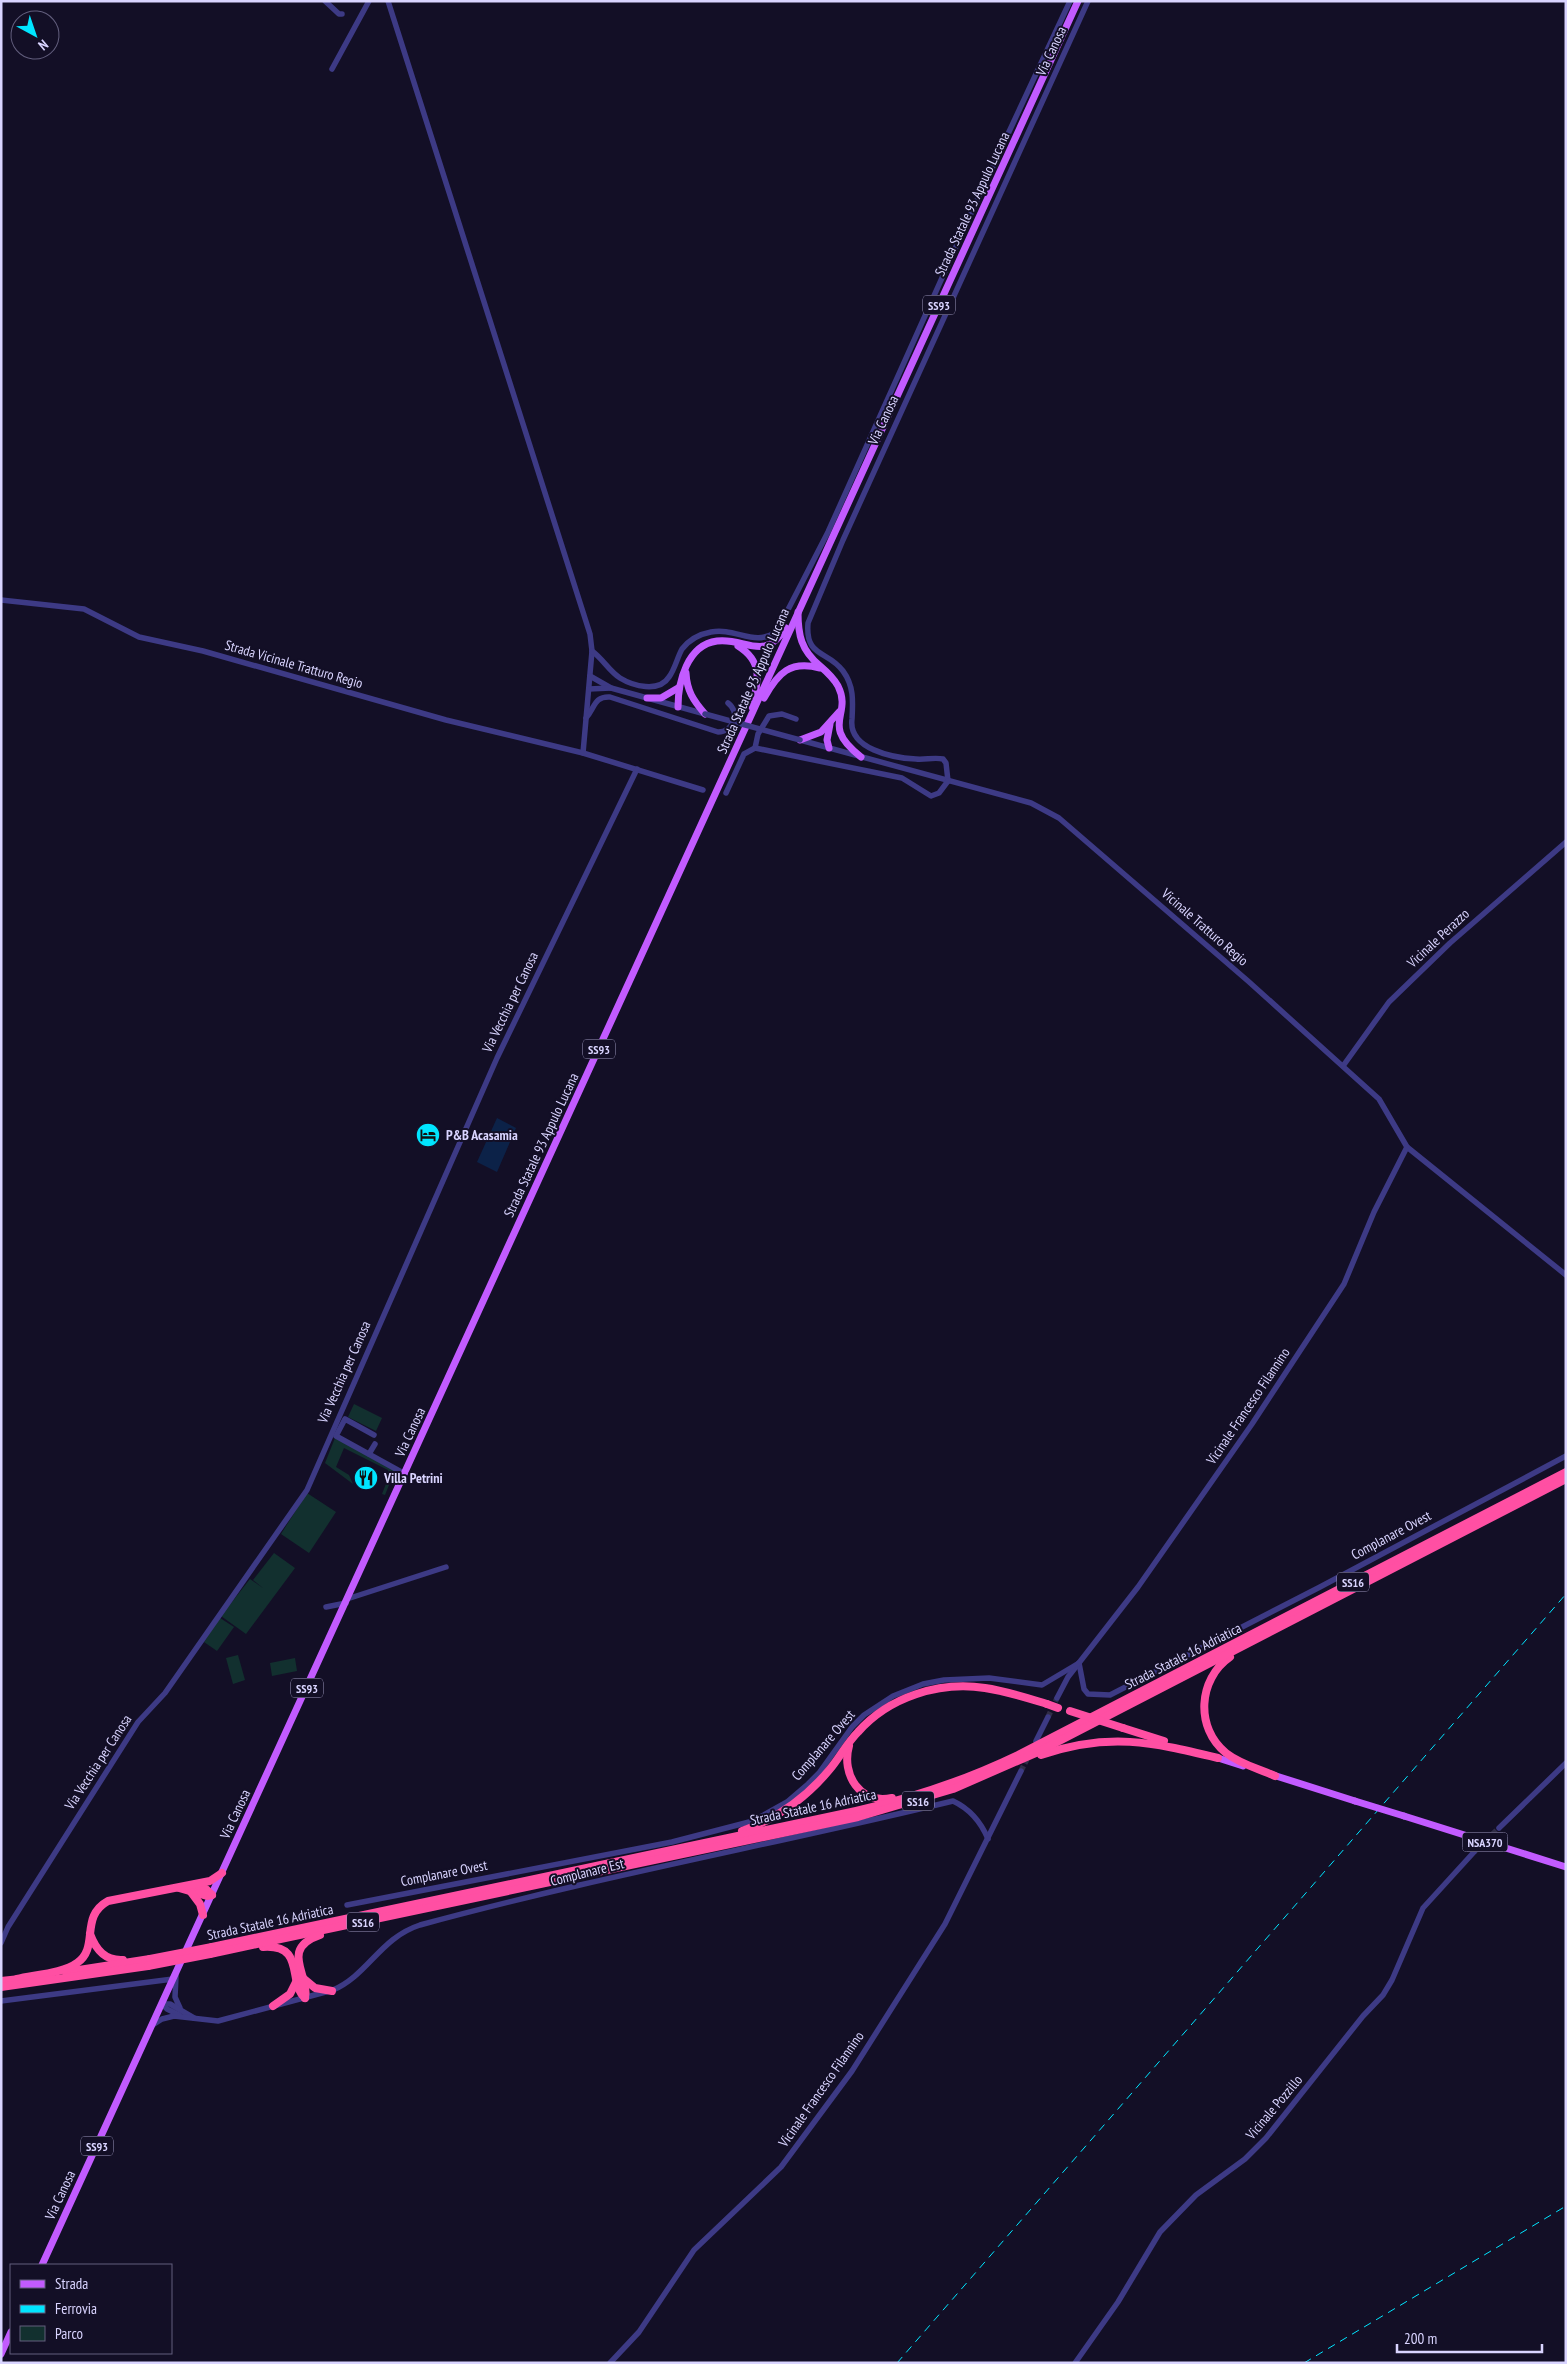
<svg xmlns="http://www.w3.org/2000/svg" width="1567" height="2364" font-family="'PT Sans Narrow',sans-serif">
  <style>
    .green { fill: #12302f }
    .water { fill: #0c2248 }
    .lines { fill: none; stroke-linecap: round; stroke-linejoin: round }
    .minor-tunnel { stroke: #312d47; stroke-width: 5.5; stroke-dasharray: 5.5 3; stroke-linecap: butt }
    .minor { stroke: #3d3a85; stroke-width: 5.5 }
    .major { stroke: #c25bff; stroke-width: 7 }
    .highway { stroke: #ff4fa3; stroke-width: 8 }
    .rail { stroke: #00e5ff; stroke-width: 1; stroke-dasharray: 8 6; stroke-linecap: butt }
    .minor-bridge { stroke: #3d3a85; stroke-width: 5.5 }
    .major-bridge { stroke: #c25bff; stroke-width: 7 }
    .highway-bridge { stroke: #ff4fa3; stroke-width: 8 }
    .labels { text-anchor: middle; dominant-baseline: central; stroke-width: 4; stroke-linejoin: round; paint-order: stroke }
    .shield { fill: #130f26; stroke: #9e99be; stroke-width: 1 }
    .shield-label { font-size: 12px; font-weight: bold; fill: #d9d4ff }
    .street-label { font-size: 14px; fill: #d9d4ff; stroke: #130f26 }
    .poi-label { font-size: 14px; font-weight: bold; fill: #d9d4ff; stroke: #130f26; text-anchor: start }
  </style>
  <rect width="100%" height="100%" fill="#130f26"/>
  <g class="green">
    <polygon points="354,1404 382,1418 376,1431 348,1417"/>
    <polygon points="335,1438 395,1470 385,1495 382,1494 389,1476 388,1470 344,1448 336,1467 349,1475 353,1484 325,1463"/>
    <polygon points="307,1493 336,1512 309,1553 281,1534"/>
    <polygon points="274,1553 295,1568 246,1634 221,1616 250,1579 263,1588 253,1580"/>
    <polygon points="220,1618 234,1627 217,1651 204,1642"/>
    <polygon points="238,1655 245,1680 233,1684 226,1658"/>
    <polygon points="295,1658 297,1671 272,1676 270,1663"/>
  </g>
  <polygon class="water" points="497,1118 516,1128 497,1172 477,1162"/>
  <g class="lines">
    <g class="minor-tunnel">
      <polyline points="1048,1717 1057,1698"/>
      <polyline points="1021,1771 1029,1755"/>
      <polyline points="1474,1852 1499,1828"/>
    </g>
    <g class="minor">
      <polyline points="325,1 339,14 342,14"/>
      <polyline points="388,1 590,634 592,651 583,753"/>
      <polyline points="332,69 369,1"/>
      <polyline points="1,600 84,609 139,637 203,651 446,720 583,753 703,790"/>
      <path d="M592,651C603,659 609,671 620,678C633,686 659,693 669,677C675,669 677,658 682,649C689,640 700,634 711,632C736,627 755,648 777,631L828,532L972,211L1070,1"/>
      <polyline points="590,676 611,688 705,714"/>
      <polyline points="589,689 611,688"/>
      <path d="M586,718C595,708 594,696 610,697L718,732C733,732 741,713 728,703"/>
      <polyline points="800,740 1031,803 1059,818 1248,981 1379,1099 1407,1147 1566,1275"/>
      <polyline points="755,748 758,734 769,716 782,714 796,719"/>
      <path d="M948,781L946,763L943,759C934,757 925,760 916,759C893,758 848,749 852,719C853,701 854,686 843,671C828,650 805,658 808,623L843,540L1088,1"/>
      <polyline points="726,793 744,754 755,748 902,778 931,796 939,793 948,781"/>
      <polyline points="1343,1066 1389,1002 1450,943 1566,842"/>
      <polyline points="374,1435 345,1419 336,1436 405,1474"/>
      <polyline points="369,1454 375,1444"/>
      <polyline points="347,1599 446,1567"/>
      <polyline points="326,1607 346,1603"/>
      <polyline points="1079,1663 1084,1689 1088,1694 1110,1695 1320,1587 1566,1456"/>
      <polyline points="1057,1698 1068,1677 1138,1587 1252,1424 1344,1284 1374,1212 1407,1147"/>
      <polyline points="1036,1741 1048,1717"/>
      <polyline points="1499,1828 1566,1763"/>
      <polyline points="347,1905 672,1842 753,1821 787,1802 808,1784 819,1773 852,1727 864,1715 893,1696 923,1684 944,1680 989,1678 1042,1685 1079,1663"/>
      <polyline points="1,1943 8,1927 138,1722 165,1693 307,1490 497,1058 637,769"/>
      <polyline points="176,1976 175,1997 180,2008"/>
      <polyline points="1,2001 173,1979"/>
      <polyline points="162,2004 170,2004 194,2018"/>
      <polyline points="162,2004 167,2009 179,2015"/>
      <path d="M151,2026L162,2019L174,2016L218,2021L333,1990C368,1975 380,1938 420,1925C596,1877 776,1844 953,1801C970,1809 981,1822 988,1839"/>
      <polyline points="610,2363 639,2332 694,2250 781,2167 852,2071 945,1924 1021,1771"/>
      <polyline points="1075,2363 1118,2302 1160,2232 1196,2195 1245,2159 1266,2138 1363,2016 1383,1995 1392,1980 1423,1908 1474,1852"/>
    </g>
    <g class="major">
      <path d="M798,612C798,635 801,650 820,666C827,672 833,677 838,686C853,716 819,724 861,757"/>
      <path d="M738,646C764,662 758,682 752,707"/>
      <path d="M686,673C687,691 693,700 705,714"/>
      <polyline points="647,698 661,698 678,688"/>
      <path d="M764,698C778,673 790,660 820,668"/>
      <path d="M678,707C678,682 687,645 717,641C745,637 764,663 786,628"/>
      <polyline points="800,740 821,732 839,712"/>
      <polyline points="829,748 827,740 830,724"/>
      <polyline points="1218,1758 1243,1766"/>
      <polyline points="1270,1774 1355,1801"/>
      <polyline points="1404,1816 1566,1867"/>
      <polyline points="42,2265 1078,1"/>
      <polyline points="1,2354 11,2332"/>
    </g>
    <g class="highway">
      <path d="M1230,1657C1198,1679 1195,1728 1226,1753C1240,1764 1259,1769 1275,1776"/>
      <polyline points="1123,1728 1164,1741"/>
      <path d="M849,1746C841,1774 860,1805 892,1798"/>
      <path d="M1041,1755C1109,1732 1151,1742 1218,1758"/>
      <path d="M742,1831C776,1819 807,1797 830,1769C840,1757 847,1743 858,1732C889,1697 939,1681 985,1688C1006,1691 1027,1698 1047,1704"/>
      <polyline points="192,1885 206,1889 212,1895"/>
      <polyline points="179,1888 207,1896 212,1895"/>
      <polyline points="191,1892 200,1904 203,1915"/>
      <path d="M90,1934C96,1950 105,1961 123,1960"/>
      <path d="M212,1947L856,1811C912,1798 966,1780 1018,1755L1566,1472"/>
      <path d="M263,1947C306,1944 287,1982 305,1998"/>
      <polyline points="210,1954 858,1817 953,1789 1038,1752 1566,1479"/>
      <polyline points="66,1972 150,1959"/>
      <polyline points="303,1978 315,1988 332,1991"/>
      <path d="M17,1979C33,1975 64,1973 77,1963C100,1947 79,1917 108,1901L210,1881L222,1873"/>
      <polyline points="1,1981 20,1979"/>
      <polyline points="1,1987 148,1966"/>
      <path d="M305,1998C310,1975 279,1949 320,1935"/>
      <polyline points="273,2006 290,1994 297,1980"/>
    </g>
    <g class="rail">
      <polyline points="897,2363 1566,1594"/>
      <polyline points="1304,2363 1566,2206"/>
    </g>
    <polyline class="minor-bridge" points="705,714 800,740"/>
    <polyline class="major-bridge" points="1355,1801 1404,1816"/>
    <g class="highway-bridge">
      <polyline points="1047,1704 1058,1708"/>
      <polyline points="1070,1711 1123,1728"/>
      <polyline points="150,1959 212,1947"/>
      <polyline points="148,1966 210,1954"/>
    </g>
  </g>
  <defs>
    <g id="hotel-disc" transform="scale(1.25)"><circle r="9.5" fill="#00e5ff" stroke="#130f26"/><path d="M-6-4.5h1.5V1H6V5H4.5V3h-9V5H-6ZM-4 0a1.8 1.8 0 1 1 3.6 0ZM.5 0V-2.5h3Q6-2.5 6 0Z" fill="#111"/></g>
    <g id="restaurant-disc" transform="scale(1.25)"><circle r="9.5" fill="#00e5ff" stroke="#130f26"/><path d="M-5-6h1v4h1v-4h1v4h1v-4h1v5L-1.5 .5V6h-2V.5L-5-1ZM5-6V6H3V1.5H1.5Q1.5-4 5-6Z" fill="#111"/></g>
  </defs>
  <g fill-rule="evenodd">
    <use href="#hotel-disc" x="428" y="1135"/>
    <use href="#restaurant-disc" x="366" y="1478"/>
  </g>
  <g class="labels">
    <g class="shield">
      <rect x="923" y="295.5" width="32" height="19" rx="4"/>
      <rect x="583" y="1039.5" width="32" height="19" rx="4"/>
      <rect x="1337" y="1572.5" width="32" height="19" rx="4"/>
      <rect x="291" y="1678.5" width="32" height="19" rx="4"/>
      <rect x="902" y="1791.5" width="32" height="19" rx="4"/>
      <rect x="1462.5" y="1832.5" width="45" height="19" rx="4"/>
      <rect x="347" y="1912.5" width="32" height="19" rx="4"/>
      <rect x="81" y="2136.5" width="32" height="19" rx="4"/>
    </g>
    <g class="shield-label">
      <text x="939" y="305">SS93</text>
      <text x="599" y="1049">SS93</text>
      <text x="1353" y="1582">SS16</text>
      <text x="307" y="1688">SS93</text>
      <text x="918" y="1801">SS16</text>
      <text x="1485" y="1842">NSA370</text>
      <text x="363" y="1922">SS16</text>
      <text x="97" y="2146">SS93</text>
    </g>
    <g class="street-label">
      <text transform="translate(1051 51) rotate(-65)">Via Canosa</text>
      <text transform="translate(972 204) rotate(-65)">Strada Statale 93 Appulo Lucana</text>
      <text transform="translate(883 420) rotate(-65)">Via Canosa</text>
      <text transform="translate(294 664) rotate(16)">Strada Vicinale Tratturo Regio</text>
      <text transform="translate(753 681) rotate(-66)">Strada Statale 93 Appulo Lucana</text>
      <text transform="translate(1205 927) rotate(41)">Vicinale Tratturo Regio</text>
      <text transform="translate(1438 938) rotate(-43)">Vicinale Perazzo</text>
      <text transform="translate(510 1002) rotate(-64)">Via Vecchia per Canosa</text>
      <text transform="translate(541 1145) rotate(-65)">Strada Statale 93 Appulo Lucana</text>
      <text transform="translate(344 1372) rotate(-66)">Via Vecchia per Canosa</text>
      <text transform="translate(1248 1406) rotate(-56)">Vicinale Francesco Filannino</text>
      <text transform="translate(410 1432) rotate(-65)">Via Canosa</text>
      <text transform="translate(1391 1535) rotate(-28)">Complanare Ovest</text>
      <text transform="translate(1183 1656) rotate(-27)">Strada Statale 16 Adriatica</text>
      <text transform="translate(823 1745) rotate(-49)">Complanare Ovest</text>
      <text transform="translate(98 1762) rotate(-57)">Via Vecchia per Canosa</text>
      <text transform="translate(813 1807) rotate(-12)">Strada Statale 16 Adriatica</text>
      <text transform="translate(235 1814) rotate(-65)">Via Canosa</text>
      <text transform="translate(587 1872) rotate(-14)">Complanare Est</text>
      <text transform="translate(444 1873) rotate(-11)">Complanare Ovest</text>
      <text transform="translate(270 1922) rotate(-12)">Strada Statale 16 Adriatica</text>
      <text transform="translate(821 2089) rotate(-55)">Vicinale Francesco Filannino</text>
      <text transform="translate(1274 2107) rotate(-50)">Vicinale Pozzillo</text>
      <text transform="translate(60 2195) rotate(-65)">Via Canosa</text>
    </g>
    <g class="poi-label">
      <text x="446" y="1135">P&amp;B Acasamia</text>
      <text x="384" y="1478">Villa Petrini</text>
    </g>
  </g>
  <rect width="1567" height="2364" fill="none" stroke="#d9d4ff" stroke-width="5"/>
  <rect x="10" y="2264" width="162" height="90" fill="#130f26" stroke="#625e7d"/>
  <rect x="20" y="2280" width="25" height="8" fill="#c25bff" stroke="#625e7d"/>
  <text x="55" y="2289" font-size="15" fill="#d9d4ff">Strada</text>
  <rect x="20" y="2305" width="25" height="8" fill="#00e5ff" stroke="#625e7d"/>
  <text x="55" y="2314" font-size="15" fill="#d9d4ff">Ferrovia</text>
  <rect x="20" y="2326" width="25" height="15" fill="#12302f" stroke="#625e7d"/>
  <text x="55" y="2339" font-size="15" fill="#d9d4ff">Parco</text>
  <g transform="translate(35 35) rotate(140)"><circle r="24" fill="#130f26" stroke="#625e7d"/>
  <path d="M0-4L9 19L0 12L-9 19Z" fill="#00e5ff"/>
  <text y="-8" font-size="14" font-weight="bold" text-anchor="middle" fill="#d9d4ff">N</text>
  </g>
  <path d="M1397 2344v8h145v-8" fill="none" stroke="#d9d4ff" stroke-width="2.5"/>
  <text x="1404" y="2344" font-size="15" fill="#d9d4ff" stroke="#130f26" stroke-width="4" paint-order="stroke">200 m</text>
</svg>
